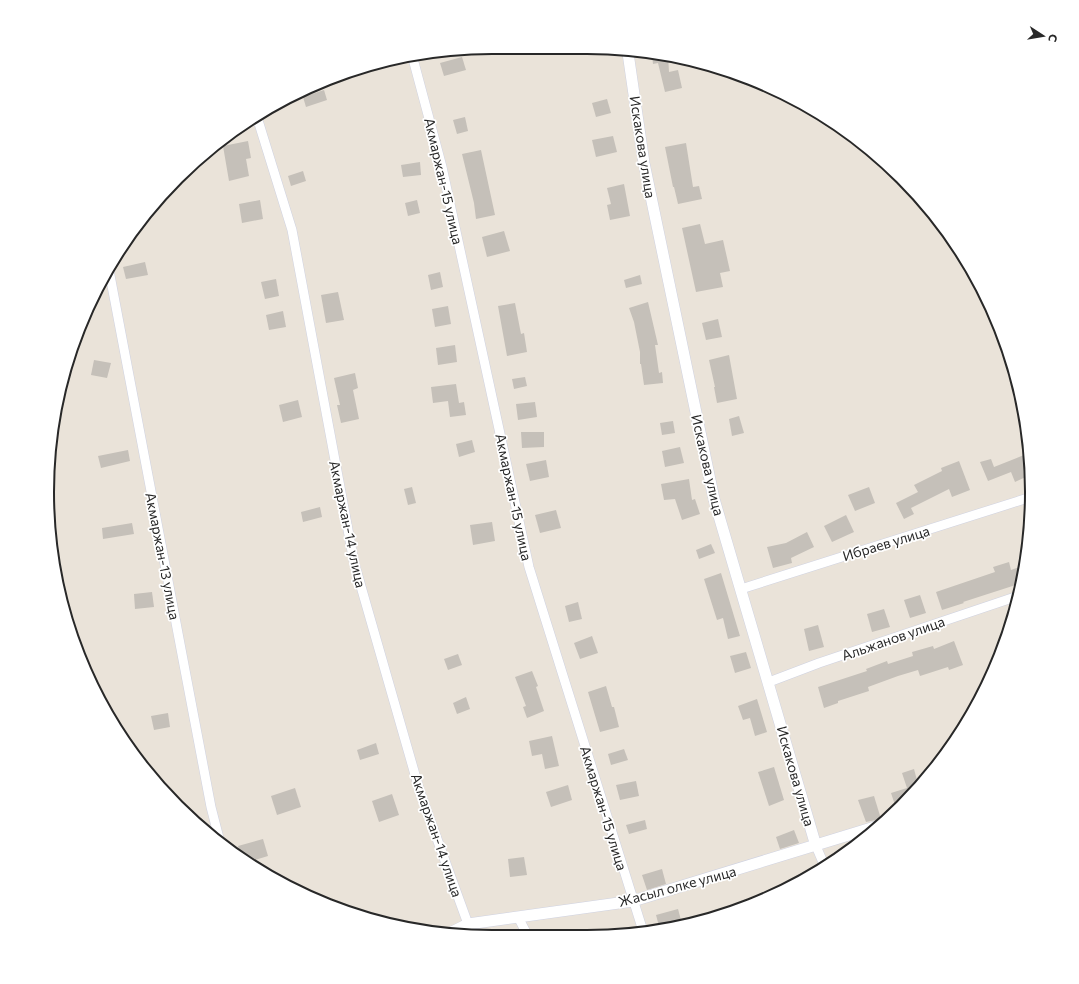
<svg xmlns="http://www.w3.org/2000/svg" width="1079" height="984" font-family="Commissioner,sans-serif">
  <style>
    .building { fill: #c5c0b9 }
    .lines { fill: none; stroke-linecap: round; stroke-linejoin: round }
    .minor-casing { stroke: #cfd2e1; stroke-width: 10 }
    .tertiary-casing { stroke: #cfd2e1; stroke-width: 12 }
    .minor { stroke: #fff; stroke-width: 9 }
    .tertiary { stroke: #fff; stroke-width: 11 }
    .labels { text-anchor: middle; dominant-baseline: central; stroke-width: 3.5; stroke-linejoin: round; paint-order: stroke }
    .street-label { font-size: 14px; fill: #282828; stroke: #fff }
    .rim { fill: none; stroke: #282828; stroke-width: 2 }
  </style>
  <rect width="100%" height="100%" fill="#eae3d9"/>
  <g class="building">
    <polygon points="652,55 668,55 669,72 678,70 682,88 665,92 658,63 653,64"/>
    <polygon points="462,57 466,70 444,76 440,63"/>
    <polygon points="324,90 327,100 306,107 303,97"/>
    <polygon points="607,99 611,113 596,117 592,103"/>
    <polygon points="465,117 468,131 457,134 453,120"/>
    <polygon points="613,136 617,152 596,157 592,140"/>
    <polygon points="248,141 251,158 246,159 249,176 229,181 223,146"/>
    <polygon points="686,143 693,187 699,186 702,199 678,204 674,187 673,187 665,147"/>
    <polygon points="481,150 495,215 476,219 474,203 462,154"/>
    <polygon points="420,162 421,175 403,177 401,165"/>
    <polygon points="303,171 306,181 291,186 288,176"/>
    <polygon points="624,184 630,216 610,220 607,205 611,204 607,188"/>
    <polygon points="260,200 263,219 242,223 239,204"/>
    <polygon points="417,200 420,213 408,216 405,203"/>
    <polygon points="700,224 705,244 723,240 730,271 720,273 723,287 696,292 682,228"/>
    <polygon points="504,231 510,251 487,257 482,237"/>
    <polygon points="145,262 148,275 126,279 123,267"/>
    <polygon points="440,272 443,287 431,290 428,275"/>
    <polygon points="640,275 642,284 626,288 624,280"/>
    <polygon points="276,279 279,296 265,299 261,282"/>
    <polygon points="338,292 344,320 326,323 321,295"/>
    <polygon points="648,302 658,345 655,345 659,373 662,372 663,383 644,385 641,364 640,364 640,352 634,322 629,308"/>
    <polygon points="515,303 521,334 524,333 527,352 507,356 498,306"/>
    <polygon points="448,306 451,324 435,327 432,309"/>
    <polygon points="283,311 286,327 269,330 266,315"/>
    <polygon points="718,319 722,337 706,340 702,323"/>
    <polygon points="455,345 457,362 438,365 436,348"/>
    <polygon points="729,355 737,399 717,403 714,387 715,387 709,360"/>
    <polygon points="94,360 111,363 107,378 91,375"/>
    <polygon points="355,373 358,388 353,390 359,419 341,423 337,405 340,405 334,378"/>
    <polygon points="525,377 527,386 514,389 512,379"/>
    <polygon points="456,384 459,403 464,402 466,415 450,417 448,401 433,403 431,387"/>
    <polygon points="298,400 302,417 283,422 279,405"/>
    <polygon points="535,402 537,417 518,420 516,404"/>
    <polygon points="739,416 744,433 732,436 729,419"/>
    <polygon points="673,421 675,433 662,435 660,423"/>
    <polygon points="521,432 544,432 544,447 522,448"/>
    <polygon points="472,440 475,452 459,457 456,444"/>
    <polygon points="680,447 684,463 665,467 662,451"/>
    <polygon points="128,450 130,461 101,468 98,456"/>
    <polygon points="1024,455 1030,470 1030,475 1015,482 1011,472 988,481 980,462 991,459 994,467"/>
    <polygon points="546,460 549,477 530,481 526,464"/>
    <polygon points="959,461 970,490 952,497 949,489 911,508 914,514 904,519 896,503 918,492 914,485 942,471 941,468"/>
    <polygon points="689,479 692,500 695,499 700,514 682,520 675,499 664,500 661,484"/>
    <polygon points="412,487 416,503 408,505 404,489"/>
    <polygon points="869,487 875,503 855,511 848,495"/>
    <polygon points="320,507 322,517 303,522 301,512"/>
    <polygon points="556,510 561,528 540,533 535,515"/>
    <polygon points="846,515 854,532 832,542 824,526"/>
    <polygon points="492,522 495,541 473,545 470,525"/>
    <polygon points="132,523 134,534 103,539 102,528"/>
    <polygon points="807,532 814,547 791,558 792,563 773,568 767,547 786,543"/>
    <polygon points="711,544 715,553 699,559 696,550"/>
    <polygon points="1009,562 1011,570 1025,565 1022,583 963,602 964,603 942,610 936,592 995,572 993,567"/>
    <polygon points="721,573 740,636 728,639 723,618 717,620 704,579"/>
    <polygon points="152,592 154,607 135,609 134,594"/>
    <polygon points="920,595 926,613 910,618 904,600"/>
    <polygon points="578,602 582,619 569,622 565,606"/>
    <polygon points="884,609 890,627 872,632 867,614"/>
    <polygon points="818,625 824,647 809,651 804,629"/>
    <polygon points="592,636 598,653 580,659 574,643"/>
    <polygon points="954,641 963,665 949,670 948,667 920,676 918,670 898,676 868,687 869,691 838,701 838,703 824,708 818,687 867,671 866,669 887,661 888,664 913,656 912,652 933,646 934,649"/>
    <polygon points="746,652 751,668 735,673 730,656"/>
    <polygon points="458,654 462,665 448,670 444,659"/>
    <polygon points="532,671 538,686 536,687 544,711 527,718 523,707 526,706 515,677"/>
    <polygon points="606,686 612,707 614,707 619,727 600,732 588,692"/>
    <polygon points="466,697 470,709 457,714 453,703"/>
    <polygon points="757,699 767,732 755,736 750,718 743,720 738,706"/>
    <polygon points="168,713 170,727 154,730 151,716"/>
    <polygon points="552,736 559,766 545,769 542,754 532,756 529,741"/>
    <polygon points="376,743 379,754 360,760 357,750"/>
    <polygon points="624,749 628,760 611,765 608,754"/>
    <polygon points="774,767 784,800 769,806 758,772"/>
    <polygon points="914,769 918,784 921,783 902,807 897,811 891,793 907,788 902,773"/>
    <polygon points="636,781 639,796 620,800 616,785"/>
    <polygon points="568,785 572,800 551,807 546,792"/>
    <polygon points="295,788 301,807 277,815 271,796"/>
    <polygon points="392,794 399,815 379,822 372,801"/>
    <polygon points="874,796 881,819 866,822 858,800"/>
    <polygon points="645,820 647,829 629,834 626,825"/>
    <polygon points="794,830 799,843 780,849 776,837"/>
    <polygon points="263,839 268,856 248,862 241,857 238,846"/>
    <polygon points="524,857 527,875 510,877 508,859"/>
    <polygon points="662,869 666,884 647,890 642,875"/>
    <polygon points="678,909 682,924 660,930 656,915"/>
  </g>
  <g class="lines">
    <g class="minor-casing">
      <g id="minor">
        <polyline points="412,55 442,167 529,567 643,931"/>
        <polyline points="257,117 292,230 354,562 420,792 468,924"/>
        <polyline points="109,270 211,807 220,842"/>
        <polyline points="741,589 1031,497"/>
        <polyline points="769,682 819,663 1018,596"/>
        <polyline points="816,846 825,867"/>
        <polyline points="518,917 528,936"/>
      </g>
    </g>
    <g class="tertiary-casing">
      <g id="tertiary">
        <polyline points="628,53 644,163 714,499 816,846"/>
        <polyline points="448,934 468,924 633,901 878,826"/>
      </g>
    </g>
    <use href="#minor" class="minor"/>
    <use href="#tertiary" class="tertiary"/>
  </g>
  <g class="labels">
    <g class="street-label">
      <text transform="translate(643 147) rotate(81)">Искакова улица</text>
      <text transform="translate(444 181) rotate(77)">Акмаржан-15 улица</text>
      <text transform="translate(708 465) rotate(77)">Искакова улица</text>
      <text transform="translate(514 497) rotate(78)">Акмаржан-15 улица</text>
      <text transform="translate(348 524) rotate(78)">Акмаржан-14 улица</text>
      <text transform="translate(886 543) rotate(-17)">Ибраев улица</text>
      <text transform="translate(163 556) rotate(79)">Акмаржан-13 улица</text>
      <text transform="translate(893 638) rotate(-19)">Альжанов улица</text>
      <text transform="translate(796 776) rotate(74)">Искакова улица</text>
      <text transform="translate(604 808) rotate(73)">Акмаржан-15 улица</text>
      <text transform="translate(437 835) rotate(71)">Акмаржан-14 улица</text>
      <text transform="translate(677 886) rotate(-15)">Жасыл олке улица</text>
    </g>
  </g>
  <path d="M0 0H1079V984H0ZM492 54H587A438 438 0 0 1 1025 492V492A438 438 0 0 1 587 930H492A438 438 0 0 1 54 492V492A438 438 0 0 1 492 54Z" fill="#fff" fill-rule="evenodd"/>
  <path class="rim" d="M492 54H587A438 438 0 0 1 1025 492V492A438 438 0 0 1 587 930H492A438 438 0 0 1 54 492V492A438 438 0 0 1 492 54Z"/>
  <g transform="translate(1043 36) rotate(102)" stroke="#ffffff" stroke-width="3" paint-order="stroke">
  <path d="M0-3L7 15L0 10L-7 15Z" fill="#282828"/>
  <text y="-6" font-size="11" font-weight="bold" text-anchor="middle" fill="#282828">С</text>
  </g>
</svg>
